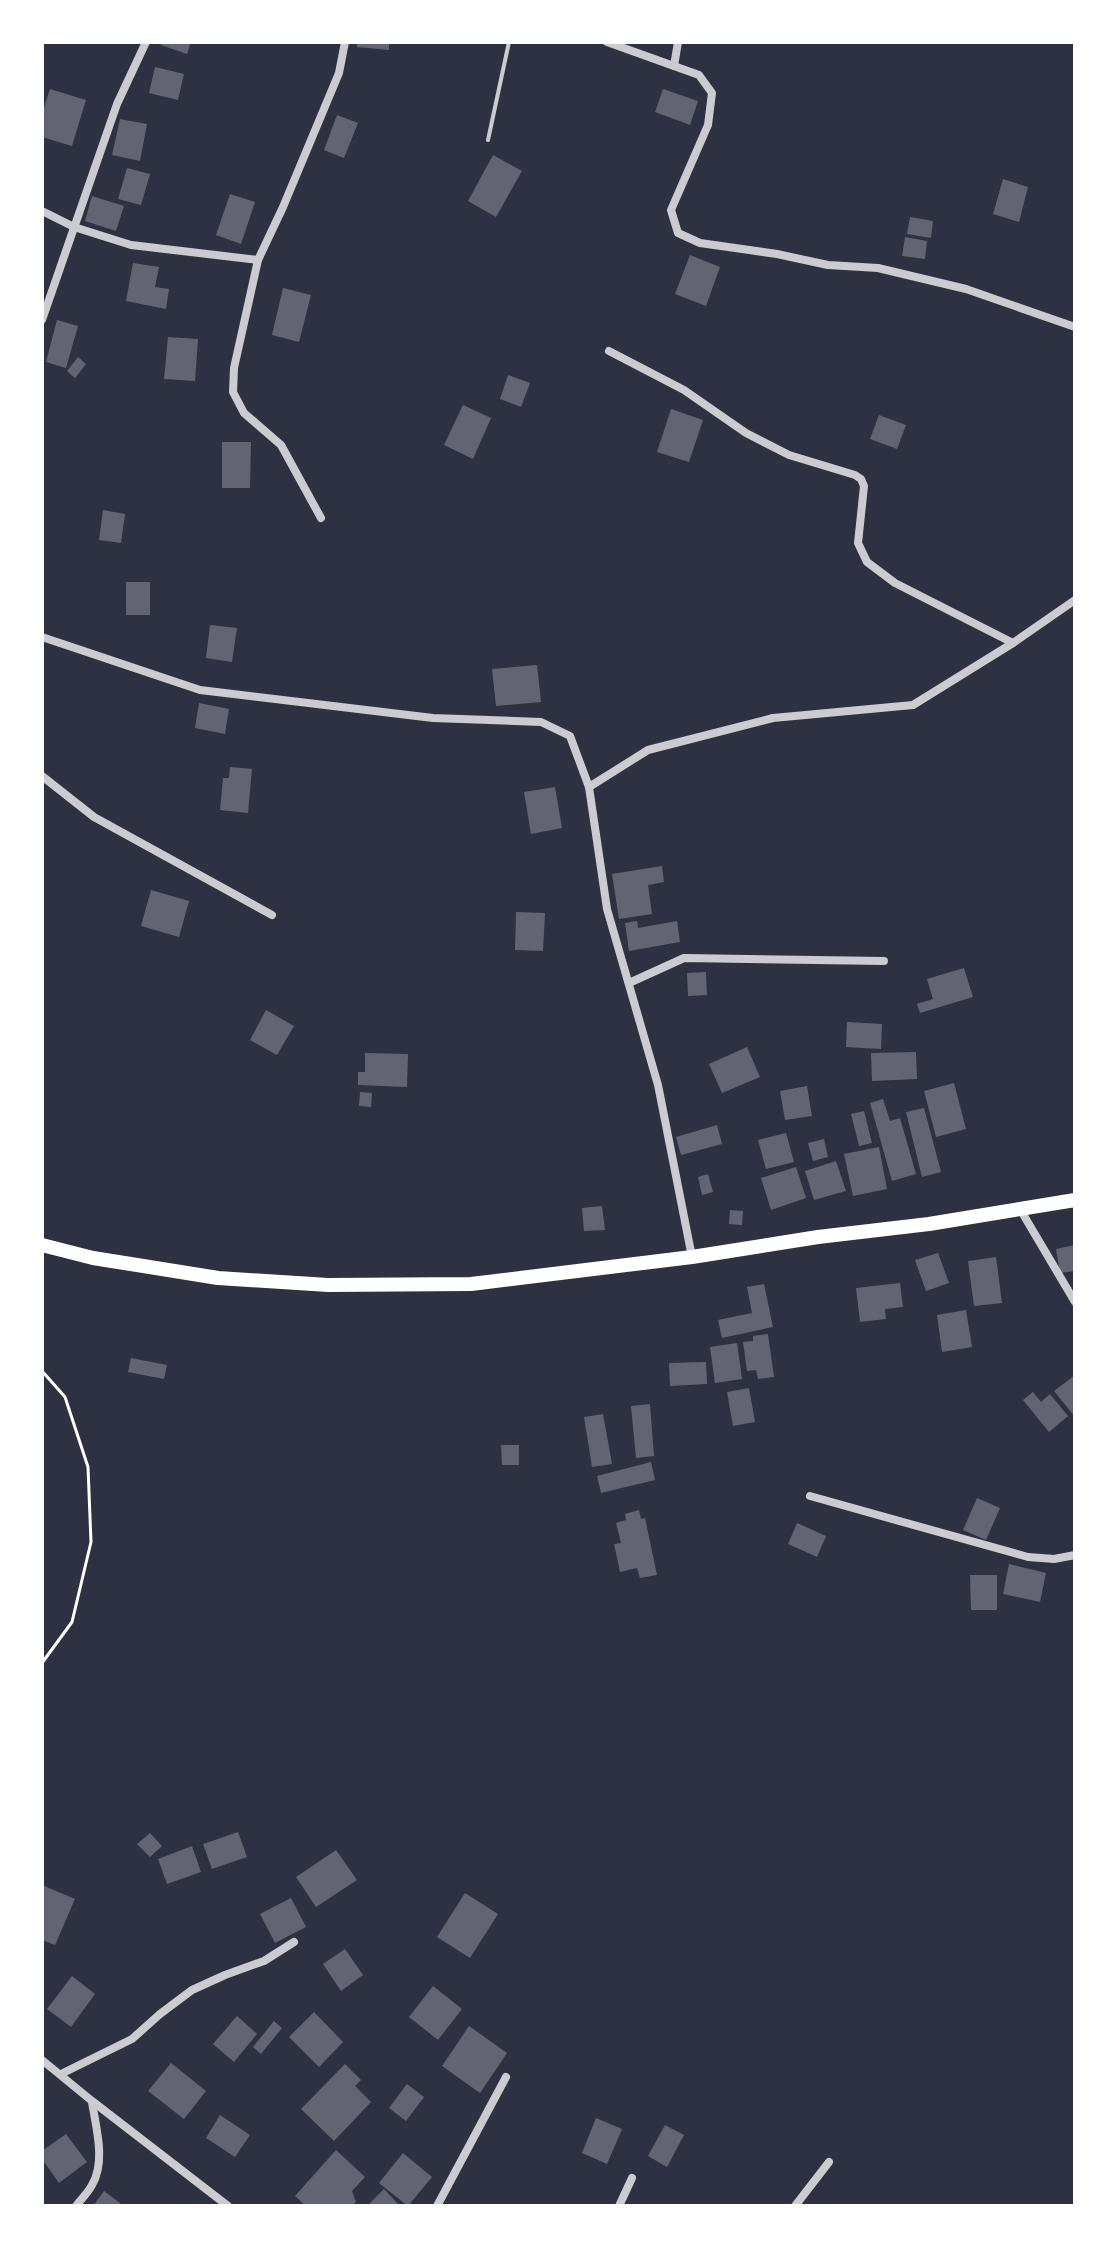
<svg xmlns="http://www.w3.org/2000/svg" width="1117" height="2248" font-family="Barlow,sans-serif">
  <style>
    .building { fill: #626471 }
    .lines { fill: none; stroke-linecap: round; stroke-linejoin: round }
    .path { stroke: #fff; stroke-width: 3 }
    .service { stroke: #caccd0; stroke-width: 4 }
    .minor { stroke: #caccd0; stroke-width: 8 }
    .primary { stroke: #fff; stroke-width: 14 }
  </style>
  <rect width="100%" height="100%" fill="#2d3142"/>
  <g class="building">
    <polygon points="162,42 191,42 187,54 161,45"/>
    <polygon points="357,42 389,42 389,50 357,47"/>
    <polygon points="155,67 184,74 178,100 149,93"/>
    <polygon points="50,89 86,100 72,146 42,137 42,114"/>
    <polygon points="663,89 698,101 690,125 655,112"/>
    <polygon points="337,115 358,123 344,158 324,150"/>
    <polygon points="120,119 147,124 140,161 112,155"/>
    <polygon points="493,155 522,171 496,217 468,201"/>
    <polygon points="127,168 150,174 141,205 118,199"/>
    <polygon points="1003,179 1028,187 1019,222 993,214"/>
    <polygon points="230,194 255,202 241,244 216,235"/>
    <polygon points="92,196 124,206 116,231 85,221"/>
    <polygon points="910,217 933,221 931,238 907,234"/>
    <polygon points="905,237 927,241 925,259 902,256"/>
    <polygon points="690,255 720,267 706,306 675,294"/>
    <polygon points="133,263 159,267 155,287 169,289 166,309 126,301"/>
    <polygon points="283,288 311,295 299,342 272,335"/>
    <polygon points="57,320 78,326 66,368 46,362"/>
    <polygon points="168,337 198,339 195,381 164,379"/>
    <polygon points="78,357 86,364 75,378 67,371"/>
    <polygon points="508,375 530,383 521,407 500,399"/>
    <polygon points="463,405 491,418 473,459 444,445"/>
    <polygon points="671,409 703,420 689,462 657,452"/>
    <polygon points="879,415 906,425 897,449 870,439"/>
    <polygon points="222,442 251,442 250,488 222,488"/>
    <polygon points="103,510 125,514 121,543 99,540"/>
    <rect x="126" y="582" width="24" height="33"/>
    <polygon points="210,625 237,628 232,662 206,658"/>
    <polygon points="537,665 541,702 496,706 492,669"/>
    <polygon points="199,703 229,709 225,734 195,728"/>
    <polygon points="230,767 252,769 248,813 220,810 223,778 229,778"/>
    <polygon points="555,787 562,828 531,834 524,792"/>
    <polygon points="662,866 664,882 648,885 652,914 619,919 612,874"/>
    <polygon points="151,890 189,901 179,937 141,926"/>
    <polygon points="516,912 545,913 543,951 515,950"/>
    <polygon points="637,921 638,928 677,921 680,942 629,951 625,923"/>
    <polygon points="964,968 973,997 920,1013 917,1004 933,999 927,979"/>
    <polygon points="706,972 707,995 688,996 687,973"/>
    <polygon points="266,1010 294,1026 277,1055 250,1040"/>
    <polygon points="847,1022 882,1024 881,1049 846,1047"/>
    <polygon points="747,1047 760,1077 722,1093 709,1064"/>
    <polygon points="916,1052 917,1079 872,1081 871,1053"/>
    <polygon points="365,1053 408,1054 407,1087 358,1085 358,1072 365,1072"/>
    <polygon points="954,1083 966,1129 936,1137 924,1091"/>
    <polygon points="807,1086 812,1116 785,1120 780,1091"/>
    <polygon points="360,1092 372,1093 371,1107 359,1106"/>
    <polygon points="883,1099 890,1121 900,1118 916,1174 892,1181 870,1103"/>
    <polygon points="924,1108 941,1172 922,1177 906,1112"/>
    <polygon points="864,1111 872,1143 859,1146 851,1114"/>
    <polygon points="717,1125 722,1144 681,1155 676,1137"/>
    <polygon points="786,1133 794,1162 766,1169 758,1140"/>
    <polygon points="824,1139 828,1157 813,1161 808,1143"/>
    <polygon points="879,1147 887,1189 853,1196 844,1154"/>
    <polygon points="836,1161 846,1191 814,1200 805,1171"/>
    <polygon points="796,1167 806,1198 771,1210 761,1178"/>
    <polygon points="708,1174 713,1192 702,1195 698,1177"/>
    <polygon points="602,1206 605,1230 584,1231 582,1208"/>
    <polygon points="730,1210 743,1211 742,1225 729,1224"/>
    <polygon points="1075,1245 1075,1271 1060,1273 1056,1249"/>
    <polygon points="938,1253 949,1283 926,1291 915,1260"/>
    <polygon points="996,1257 1002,1303 974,1306 968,1261"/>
    <polygon points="900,1283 903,1307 885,1309 886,1319 860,1322 856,1288"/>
    <polygon points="764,1284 773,1327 722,1338 718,1320 752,1313 747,1287"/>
    <polygon points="966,1310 972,1347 942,1352 937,1315"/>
    <polygon points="768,1334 774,1377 758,1379 756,1370 747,1371 743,1342 753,1341 753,1336"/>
    <polygon points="737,1343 742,1379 715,1383 710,1347"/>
    <polygon points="131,1358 167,1365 164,1379 128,1372"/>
    <polygon points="706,1362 707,1384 670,1386 669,1363"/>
    <polygon points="1075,1375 1075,1417 1054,1391"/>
    <polygon points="749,1388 755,1422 733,1426 727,1392"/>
    <polygon points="1033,1392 1041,1402 1050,1394 1068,1416 1049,1432 1023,1400"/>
    <polygon points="650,1404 654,1456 636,1458 631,1406"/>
    <polygon points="603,1414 612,1464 592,1467 584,1417"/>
    <polygon points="501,1445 519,1445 519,1465 502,1465"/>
    <polygon points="651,1462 655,1480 601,1493 597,1476"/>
    <polygon points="977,1498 1000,1508 986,1540 963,1530"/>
    <polygon points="639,1510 641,1519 645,1518 657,1575 640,1578 637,1568 620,1572 614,1544 621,1543 616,1523 626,1520 625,1514"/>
    <polygon points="797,1523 826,1536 817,1557 788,1544"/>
    <polygon points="1009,1564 1046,1573 1040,1602 1003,1594"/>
    <polygon points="970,1575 997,1575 997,1610 971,1610"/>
    <polygon points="238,1832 247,1857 212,1869 203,1844"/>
    <polygon points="150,1833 162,1846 150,1857 137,1844"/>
    <polygon points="192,1846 201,1872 167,1884 158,1859"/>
    <polygon points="336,1850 357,1880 316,1907 296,1877"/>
    <polygon points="42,1885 75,1899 55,1945 42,1940"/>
    <polygon points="465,1893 498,1914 470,1958 437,1937"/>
    <polygon points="291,1898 306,1927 275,1943 260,1914"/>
    <polygon points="345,1949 363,1975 341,1991 323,1964"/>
    <polygon points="72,1976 95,1994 71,2027 47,2009"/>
    <polygon points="433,1986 462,2009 438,2040 409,2017"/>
    <polygon points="314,2012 343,2042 319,2067 289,2037"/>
    <polygon points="237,2016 257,2034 234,2062 213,2044"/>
    <polygon points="274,2021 282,2028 261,2054 253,2047"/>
    <polygon points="469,2026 507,2053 480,2093 442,2066"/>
    <polygon points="171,2063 206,2091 184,2119 148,2091"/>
    <polygon points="345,2064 361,2080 355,2086 371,2102 334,2141 301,2109"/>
    <polygon points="407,2084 424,2097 406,2121 389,2108"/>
    <polygon points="220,2115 250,2135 235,2157 206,2138"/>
    <polygon points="596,2118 622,2129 607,2164 582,2153"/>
    <polygon points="665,2125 684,2135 667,2167 648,2156"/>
    <polygon points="66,2134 87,2162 59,2183 42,2159 42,2151"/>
    <polygon points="336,2150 365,2177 352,2191 356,2202 352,2206 306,2206 295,2196"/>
    <polygon points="403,2153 432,2177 408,2206 379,2183"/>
    <polygon points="384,2189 400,2206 373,2206 370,2203"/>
    <polygon points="104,2191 124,2206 93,2206"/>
  </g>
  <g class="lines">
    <polyline class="path" points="42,1371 65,1397 88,1467 91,1542 72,1622 42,1663"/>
    <polyline class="service" points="488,140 509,42"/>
    <g class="minor">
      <polyline points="607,42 699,75 712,93 708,125 671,210 678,233 700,243 777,254 828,265 878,268 966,289 1075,327"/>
      <polyline points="674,66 678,42"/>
      <polyline points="42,211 74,227 131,245 258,260"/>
      <polyline points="42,320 117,104 146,42"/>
      <polyline points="609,351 684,390 746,433 789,455 855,475 861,479 864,486 858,543 867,562 895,583 1013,643"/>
      <polyline points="321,518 281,445 244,413 233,392 234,368 258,260 283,207 339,73 345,42"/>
      <polyline points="42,637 200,690 433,718 541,722 570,736 589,787 607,909 658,1085 692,1257"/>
      <polyline points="42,776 94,817 272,915"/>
      <polyline points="589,787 648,750 773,718 913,705 1013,643 1075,600"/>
      <polyline points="629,983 684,958 884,961"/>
      <polyline points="1020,1209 1075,1302"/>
      <polyline points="810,1496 1028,1557 1054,1559 1075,1555"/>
      <polyline points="42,2060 92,2101 228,2206"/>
      <polyline points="61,2074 132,2039 160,2014 192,1990 225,1975 264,1961 294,1942"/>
      <path d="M76,2206C81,2199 88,2193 92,2185C106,2161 96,2128 92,2102"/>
      <polyline points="437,2206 506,2077"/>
      <polyline points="619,2206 632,2178"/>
      <polyline points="795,2206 829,2162"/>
    </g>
    <polyline class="primary" points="42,1245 93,1258 218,1278 328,1285 471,1284 692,1257 818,1237 929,1224 1075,1200"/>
  </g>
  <rect width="1117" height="2248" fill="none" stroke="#ffffff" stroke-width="88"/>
</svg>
